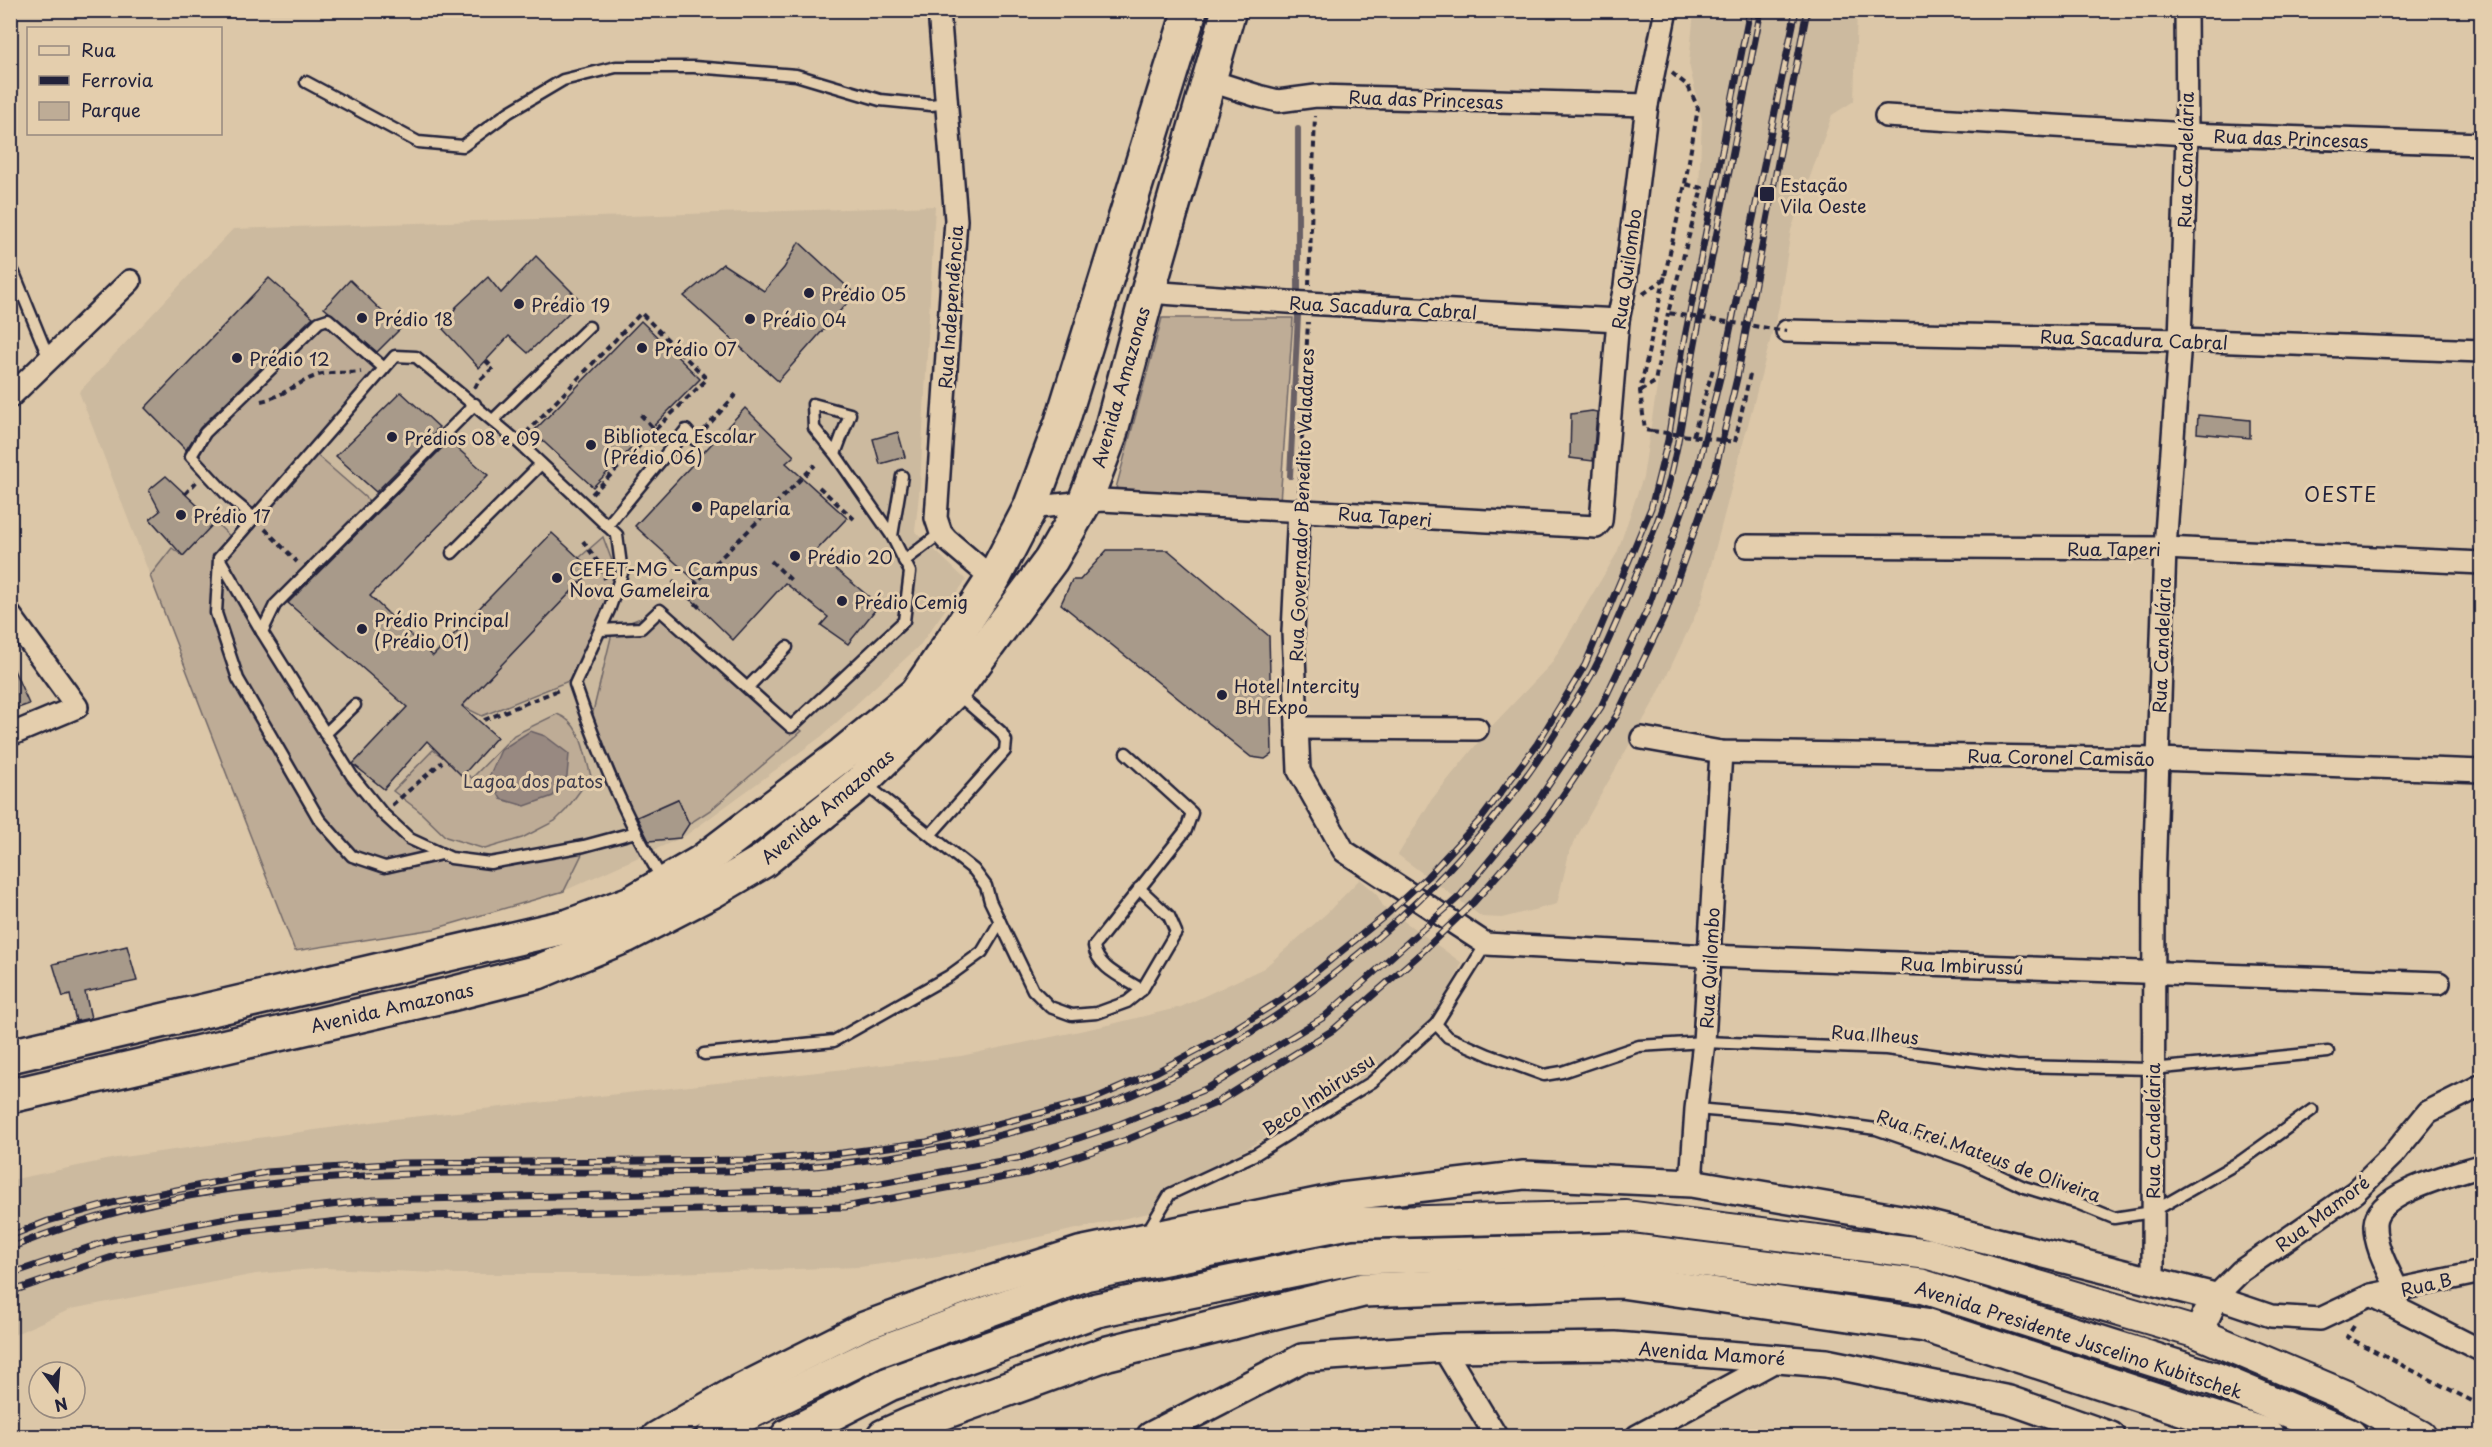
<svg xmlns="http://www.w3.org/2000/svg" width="2492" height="1447" font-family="'Playpen Sans',sans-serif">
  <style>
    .built { fill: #ccba9f }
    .green { fill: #beac96; stroke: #706768; stroke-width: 1.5 }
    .water { fill: #988981; stroke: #696065; stroke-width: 1.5 }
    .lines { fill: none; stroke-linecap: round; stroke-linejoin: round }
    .stream { stroke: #696065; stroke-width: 6 }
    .building { fill: #a89a8a; stroke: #22223b; stroke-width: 1.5 }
    .service-casing { stroke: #22223b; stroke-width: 15 }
    .minor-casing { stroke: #22223b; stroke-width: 26 }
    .tertiary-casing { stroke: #22223b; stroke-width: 32 }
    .secondary-casing { stroke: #22223b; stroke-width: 34 }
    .primary-casing { stroke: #22223b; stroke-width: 38 }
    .trunk-casing { stroke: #22223b; stroke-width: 38 }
    .path { stroke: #22223b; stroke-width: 4; stroke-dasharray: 6 4.5; stroke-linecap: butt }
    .service { stroke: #e4cead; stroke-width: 10 }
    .minor { stroke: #e4cead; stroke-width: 21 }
    .tertiary { stroke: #e4cead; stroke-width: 27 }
    .secondary { stroke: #e4cead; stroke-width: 30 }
    .primary { stroke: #e4cead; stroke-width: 33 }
    .trunk { stroke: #e4cead; stroke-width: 33 }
    .rail-casing { stroke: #22223b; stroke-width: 7 }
    .rail { stroke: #e4cead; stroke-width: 4.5; stroke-dasharray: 14; stroke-linecap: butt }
    .path-bridge { stroke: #22223b; stroke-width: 4; stroke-dasharray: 6 4.5; stroke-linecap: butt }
    .poi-dot { fill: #22223b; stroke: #e4cead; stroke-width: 2 }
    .labels { text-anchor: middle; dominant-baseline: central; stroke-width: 6; stroke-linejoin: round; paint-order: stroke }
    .street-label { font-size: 18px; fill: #22223b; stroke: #e4cead }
    .poi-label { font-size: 18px; fill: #22223b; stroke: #e4cead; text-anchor: start }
    .park-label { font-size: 18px; fill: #413e4d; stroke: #e4cead }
    .neighbourhood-label { font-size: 20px; letter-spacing: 1.5px; fill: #22223b; stroke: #e4cead }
  </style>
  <rect width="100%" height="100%" fill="#dcc7a8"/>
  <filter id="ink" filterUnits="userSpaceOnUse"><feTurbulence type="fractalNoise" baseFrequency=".0167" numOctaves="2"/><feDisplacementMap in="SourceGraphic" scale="12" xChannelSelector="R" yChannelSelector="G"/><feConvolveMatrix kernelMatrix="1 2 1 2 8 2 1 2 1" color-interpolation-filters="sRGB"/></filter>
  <g filter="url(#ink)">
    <g class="built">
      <polygon points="1694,11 1857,11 1854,101 1832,115 1791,230 1779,307 1701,603 1657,696 1570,849 1557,904 1502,918 1482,917 1398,855 1432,799 1489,729 1551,664 1617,553 1643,477 1662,355 1699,188 1702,120 1689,64"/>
      <polygon points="935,206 920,485 915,531 966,580 920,645 822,736 685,836 564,891 434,929 295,951 79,392 233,229"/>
      <polygon points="1360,879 1376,893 1383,906 1462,963 1440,1011 1379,1069 1241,1152 1164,1190 1149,1213 981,1250 860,1267 638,1274 457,1274 325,1268 256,1274 71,1309 11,1336 10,1181 16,1179 116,1158 394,1119 961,1056 1108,1025 1181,1007 1264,968 1327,913"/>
    </g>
    <g class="green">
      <polygon points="1162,318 1293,318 1280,502 1116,488"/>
      <polygon points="328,320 384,368 312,451 374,505 274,604 261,630 382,813 403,840 450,860 492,868 585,848 564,891 434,929 295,951 150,576 172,548 183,556 215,522 234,540 219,558 254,518 192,456 206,433"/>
      <polygon points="603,537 615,569 608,597 571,680 482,716 462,706 591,570 579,558"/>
      <polygon points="660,610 802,731 712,809 689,824 677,799 635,818 592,716 613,629"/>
      <path d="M557,714C582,723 584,753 591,776L566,810L555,821L522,838L485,849L446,837L418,810L393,791L433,750L472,778L514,735Z"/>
    </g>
    <polygon class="water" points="530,731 545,736 569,754 567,776 553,796 525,806 501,799 489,777 501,750"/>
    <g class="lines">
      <polyline class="stream" points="1290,476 1298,315 1298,129"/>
    </g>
    <g class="building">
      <polygon points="799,242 855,294 778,381 684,296 723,264 764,291 784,268"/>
      <polygon points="536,256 581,301 528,353 509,336 479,368 443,329 456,307 488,277 501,293"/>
      <polygon points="269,278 313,317 200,428 186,450 145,408"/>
      <polygon points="350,280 400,329 377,352 324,308"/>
      <polygon points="641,321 700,379 593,487 533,432"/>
      <polygon points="401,392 439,427 436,430 437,431 376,492 336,456"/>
      <polygon points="745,408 794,456 786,463 847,518 815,552 879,605 848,644 821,625 828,617 785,583 733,640 687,595 698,583 635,526"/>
      <polygon points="1592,411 1597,412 1593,461 1570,458 1571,414"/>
      <polygon points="2198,415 2250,420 2250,438 2197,433"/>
      <polygon points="898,432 905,457 880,464 873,439"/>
      <polygon points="449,441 488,475 370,596 433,656 552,533 592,570 462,706 497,737 462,776 427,741 384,789 353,764 407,707 288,603"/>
      <polygon points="166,476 215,522 183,556 150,519 160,511 149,490"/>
      <polygon points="1107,550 1168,550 1269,636 1272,754 1265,759 1251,757 1061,604 1072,580 1080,580"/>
      <polygon points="10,661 29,704 10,711"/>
      <polygon points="678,799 689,824 680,838 649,841 637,817"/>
      <polygon points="127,946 137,981 85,992 91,1018 76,1021 70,995 63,997 53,964"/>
    </g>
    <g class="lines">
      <g class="service-casing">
        <g id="service">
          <polyline points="306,82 418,142 463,146 509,112 563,80 616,67 694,67 796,75 880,100 931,105 946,103"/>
          <polyline points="10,271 14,273 49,359"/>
          <polyline points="475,404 275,605 262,632 352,776 382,813 410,839 451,858 490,863 584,846 636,832"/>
          <polyline points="493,420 589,327"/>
          <polyline points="835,454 850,414 813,404 814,428 835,454 892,536"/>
          <polyline points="254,518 230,498 191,456 205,433 319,322 328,319 384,368"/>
          <polyline points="607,526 686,430 695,440"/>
          <polyline points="452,553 541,464"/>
          <polyline points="219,559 216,613 238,679 319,819 352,856 385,867 442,854"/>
          <polyline points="904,561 941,533"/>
          <polyline points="600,630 641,628 660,610 791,727 904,621 910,572 892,536 902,476"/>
          <path d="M262,632L219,558L395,356L416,357L517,441L617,535L622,573L609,610L575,684C598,752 626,821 664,882"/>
          <polyline points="748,687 787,647"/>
          <polyline points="325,734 355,705"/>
          <path d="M1126,753L1192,813L1186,830L1094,946C1097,968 1124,978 1142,990"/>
          <polyline points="864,783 974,870 986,886 990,901 1033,990 1050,1007 1072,1015 1097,1013 1127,1002 1142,990 1176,932 1169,916 1139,888"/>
          <polyline points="931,834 1005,751 1006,741 1001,732 955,692"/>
          <polyline points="1436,1024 1448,1037 1489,1055 1544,1075 1562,1072 1639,1046 1704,1042 1886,1049 2016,1066 2152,1069 2328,1052"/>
          <polyline points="704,1054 834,1041 949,976 982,952 1000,922"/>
          <polyline points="1696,1109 1790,1117 1876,1129 1966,1160 2024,1187 2077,1203 2114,1218 2152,1212 2241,1161 2312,1110"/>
          <polyline points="1146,1234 1170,1194 1256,1154 1372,1082 1436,1024 1486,944"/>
        </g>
      </g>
      <g class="minor-casing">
        <g id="minor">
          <polyline points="939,10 956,220 936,518 941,533 947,540 993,579"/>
          <polyline points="1208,80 1258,96 1278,101 1316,96 1647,105"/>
          <polyline points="1886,116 2187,134 2482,144"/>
          <polyline points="1148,292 1288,302 1618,320"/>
          <polyline points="1787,331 2180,340 2482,351"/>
          <polyline points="10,397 130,281"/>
          <polyline points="1030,508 1102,500 1596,527 1601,521 1618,320 1625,286 1647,105 1666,10"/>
          <polyline points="1299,510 1293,632 1299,771 1344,851 1486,944 1709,956 2439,983"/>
          <polyline points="1747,546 2165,548 2482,563"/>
          <polyline points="10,615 77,707 10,735"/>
          <polyline points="1297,728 1477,729"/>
          <polyline points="1642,738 1721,752 2158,759 2482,771"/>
          <polyline points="2482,1085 2428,1112 2393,1155 2355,1192 2241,1271 2215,1297 2271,1316 2320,1319 2371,1295 2482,1272"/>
          <polyline points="1691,1183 1696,1109 1704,1042 1721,752"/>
          <polyline points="2153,1280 2154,879 2165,548 2180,340 2187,134 2186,10"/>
          <path d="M2398,1291C2389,1271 2374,1246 2375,1224C2377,1192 2455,1174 2482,1165"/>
          <polyline points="2371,1295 2482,1351"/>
          <polyline points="1443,1348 1496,1436"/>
          <polyline points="1637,1436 1781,1358"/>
        </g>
      </g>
      <g class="tertiary-casing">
        <g id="tertiary">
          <polyline points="656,1436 729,1394 864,1326 981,1283 1079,1251 1341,1197 1524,1175 1691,1183 1918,1222 2215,1297 2198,1333"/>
          <polyline points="1151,1436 1302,1358 1443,1348 1615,1346 1826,1363 2009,1400 2111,1436"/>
        </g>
      </g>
      <g class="secondary-casing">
        <polyline id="secondary" points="712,1436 739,1419 875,1353 1087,1275 1351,1223 1626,1216 1929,1254 2198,1333 2346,1396 2421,1436"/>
      </g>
      <g class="primary-casing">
        <g id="primary">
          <polyline points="10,1056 569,926 631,903 700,863 843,754 916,694 953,640 993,579 1030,508 1062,422 1190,10"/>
          <polyline points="10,1096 447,995 538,972 625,936 714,890 763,861 862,781 954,691 1051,560 1085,501 1109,438 1148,292 1229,10"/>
        </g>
      </g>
      <g class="trunk-casing">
        <g id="trunk">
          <polyline points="788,1436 889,1384 1097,1310 1355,1257 1625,1250 1921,1286 2215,1379 2350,1436"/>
          <polyline points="884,1436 911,1424 1108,1353 1363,1290 1621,1281 1925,1325 2268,1436"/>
        </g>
      </g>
      <g class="path">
        <polyline points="1672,73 1688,86 1698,108 1685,184"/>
        <polyline points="1309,285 1315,116"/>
        <polyline points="1643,294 1663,280"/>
        <polyline points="475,388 478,382 493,368 486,361"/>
        <polyline points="1640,391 1655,382 1668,313"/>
        <path d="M261,401C282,397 298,382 318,375C332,371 347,374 361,372"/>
        <polyline points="704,430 738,392"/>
        <polyline points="1652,431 1645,430 1640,391 1665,275"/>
        <polyline points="526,433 641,313 707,379 655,430"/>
        <polyline points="1693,436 1713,369"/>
        <polyline points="1735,442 1750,374"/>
        <polyline points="819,487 854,519"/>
        <polyline points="1299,492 1308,322"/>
        <polyline points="185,494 197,481"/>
        <polyline points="592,494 655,430 640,414"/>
        <polyline points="265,529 297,562"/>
        <polyline points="583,541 598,562 605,579"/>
        <polyline points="771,561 793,582"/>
        <polyline points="673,581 700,608"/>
        <polyline points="685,593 815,465"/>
        <polyline points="484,720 561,689"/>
        <polyline points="392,805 442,762"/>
        <polyline points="2354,1326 2347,1337 2482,1406"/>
        <polyline points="2476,1436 2482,1426"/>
      </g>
      <use href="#service" class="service"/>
      <use href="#minor" class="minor"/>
      <use href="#tertiary" class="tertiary"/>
      <use href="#secondary" class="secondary"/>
      <use href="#primary" class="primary"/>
      <use href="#trunk" class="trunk"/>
      <g class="rail-casing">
        <g id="rail">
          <polyline points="10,1236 48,1221 116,1202 267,1172 402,1163 757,1160 842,1153 927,1142 1091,1100 1158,1071 1218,1039 1281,1000 1386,915 1427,877 1481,819 1537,744 1585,665 1651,508 1668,440 1683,347 1750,10"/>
          <path d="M10,1248C247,1149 507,1179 756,1170C851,1166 944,1151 1036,1126C1056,1120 1076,1116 1096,1109C1280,1042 1462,887 1563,721C1574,703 1586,686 1595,668C1612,635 1626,600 1640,565C1647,546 1656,527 1662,508C1679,452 1685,395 1696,338C1717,229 1739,120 1761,10"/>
          <polyline points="10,1274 114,1239 238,1216 373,1200 843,1190 1023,1157 1120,1124 1208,1088 1324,1017 1461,895 1535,805 1601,707 1647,610 1697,470 1721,374 1796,10"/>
          <polyline points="10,1292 118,1255 241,1232 374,1217 845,1207 1027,1173 1126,1140 1216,1103 1333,1030 1420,954 1474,902 1549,816 1617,715 1664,617 1714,475 1737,378 1807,10"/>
        </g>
      </g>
      <use href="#rail" class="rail"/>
      <g class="path-bridge">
        <polyline points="1665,275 1685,184 1702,188 1668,313 1787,331"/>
        <polyline points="1652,431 1735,442"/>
      </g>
    </g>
  </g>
  <g class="poi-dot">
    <rect x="1759" y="186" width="16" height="16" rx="3"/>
    <circle cx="809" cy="293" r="6"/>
    <circle cx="519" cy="304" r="6"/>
    <circle cx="362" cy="318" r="6"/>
    <circle cx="750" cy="319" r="6"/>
    <circle cx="642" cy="348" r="6"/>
    <circle cx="237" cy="358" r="6"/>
    <circle cx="392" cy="437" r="6"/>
    <circle cx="591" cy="445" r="6"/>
    <circle cx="697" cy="507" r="6"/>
    <circle cx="181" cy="515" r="6"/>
    <circle cx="795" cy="556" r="6"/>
    <circle cx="557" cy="578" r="6"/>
    <circle cx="842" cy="601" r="6"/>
    <circle cx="362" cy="629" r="6"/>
    <circle cx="1222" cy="695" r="6"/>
  </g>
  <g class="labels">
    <g class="street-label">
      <text transform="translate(1426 99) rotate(2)">Rua das Princesas</text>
      <text transform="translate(2291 138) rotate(2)">Rua das Princesas</text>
      <text transform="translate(2185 160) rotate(-89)">Rua Candelária</text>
      <text transform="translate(1626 269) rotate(-82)">Rua Quilombo</text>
      <text transform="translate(950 307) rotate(-86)">Rua Independência</text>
      <text transform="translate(1383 307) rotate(3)">Rua Sacadura Cabral</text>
      <text transform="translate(2134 339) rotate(2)">Rua Sacadura Cabral</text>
      <text transform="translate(1120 387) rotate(-74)">Avenida Amazonas</text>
      <text transform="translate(1301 505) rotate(-88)">Rua Governador Benedito Valadares</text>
      <text transform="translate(1385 516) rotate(4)">Rua Taperi</text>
      <text x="2114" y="548">Rua Taperi</text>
      <text transform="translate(2161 645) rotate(-88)">Rua Candelária</text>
      <text transform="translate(2061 757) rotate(1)">Rua Coronel Camisão</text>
      <text transform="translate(827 806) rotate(-40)">Avenida Amazonas</text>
      <text transform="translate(1962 965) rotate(2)">Rua Imbirussú</text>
      <text transform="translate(1709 968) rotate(-87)">Rua Quilombo</text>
      <text transform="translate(392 1007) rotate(-13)">Avenida Amazonas</text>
      <text transform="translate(1875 1034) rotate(4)">Rua Ilheus</text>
      <text transform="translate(1318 1094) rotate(-34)">Beco Imbirussu</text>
      <text transform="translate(2152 1131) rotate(-90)">Rua Candelária</text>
      <text transform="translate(1989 1155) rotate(20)">Rua Frei Mateus de Oliveira</text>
      <text transform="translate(2322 1213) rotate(-37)">Rua Mamoré</text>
      <text transform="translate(2426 1284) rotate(-13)">Rua B</text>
      <text transform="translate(2079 1339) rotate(18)">Avenida Presidente Juscelino Kubitschek</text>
      <text transform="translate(1712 1353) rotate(4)">Avenida Mamoré</text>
    </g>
    <g class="poi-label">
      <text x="1780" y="184">Estação<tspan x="1780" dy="21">Vila Oeste</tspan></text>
      <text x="821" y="293">Prédio 05</text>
      <text x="531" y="304">Prédio 19</text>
      <text x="374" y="318">Prédio 18</text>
      <text x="762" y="319">Prédio 04</text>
      <text x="654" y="348">Prédio 07</text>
      <text x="249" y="358">Prédio 12</text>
      <text x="603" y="435">Biblioteca Escolar<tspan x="603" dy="21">(Prédio 06)</tspan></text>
      <text x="404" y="437">Prédios 08 e 09</text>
      <text x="709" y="507">Papelaria</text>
      <text x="193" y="515">Prédio 17</text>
      <text x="807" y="556">Prédio 20</text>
      <text x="569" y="568">CEFET-MG - Campus<tspan x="569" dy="21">Nova Gameleira</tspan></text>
      <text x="854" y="601">Prédio Cemig</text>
      <text x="374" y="619">Prédio Principal<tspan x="374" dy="21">(Prédio 01)</tspan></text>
      <text x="1234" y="685">Hotel Intercity<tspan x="1234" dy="21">BH Expo</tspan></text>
    </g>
    <g class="park-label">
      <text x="533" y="780">Lagoa dos patos</text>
    </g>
    <g class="neighbourhood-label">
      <text x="2341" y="494">OESTE</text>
    </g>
  </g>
  <rect width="2492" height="1447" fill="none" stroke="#e4cead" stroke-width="36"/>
  <rect x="18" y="18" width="2456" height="1411" fill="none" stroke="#22223b" stroke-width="2" filter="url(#ink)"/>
  <rect x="27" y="27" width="195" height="108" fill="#e4cead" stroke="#96897f" stroke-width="1.5"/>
  <rect x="39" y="46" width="30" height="9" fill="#e4cead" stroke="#96897f" stroke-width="1.5"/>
  <text x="81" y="57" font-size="18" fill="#22223b">Rua</text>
  <rect x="39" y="76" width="30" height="9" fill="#22223b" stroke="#96897f" stroke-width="1.5"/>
  <text x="81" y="87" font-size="18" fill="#22223b">Ferrovia</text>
  <rect x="39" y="102" width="30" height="18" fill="#beac96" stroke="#96897f" stroke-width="1.5"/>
  <text x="81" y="117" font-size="18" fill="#22223b">Parque</text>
  <g transform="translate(57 1390) rotate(164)"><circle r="28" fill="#e4cead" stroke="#96897f" stroke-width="1.5"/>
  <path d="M0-4.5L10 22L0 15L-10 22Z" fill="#22223b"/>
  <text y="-9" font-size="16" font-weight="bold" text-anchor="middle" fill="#22223b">N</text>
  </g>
</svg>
